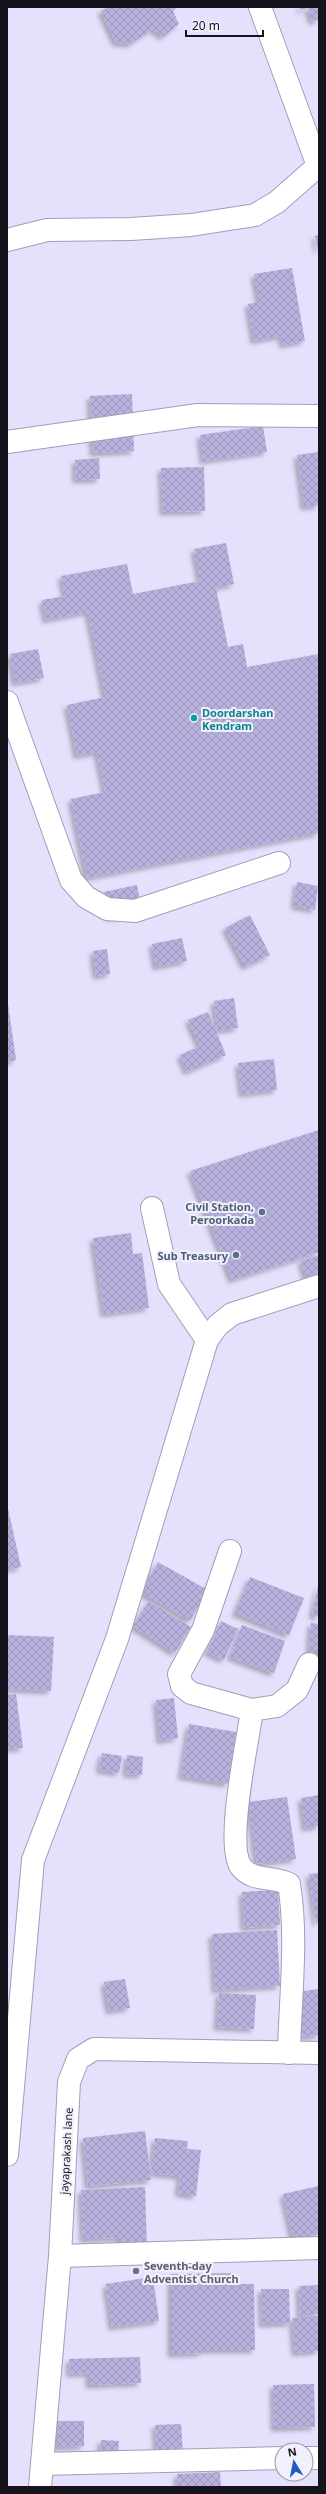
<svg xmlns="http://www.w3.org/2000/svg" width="326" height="2494" font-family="'Noto Sans',sans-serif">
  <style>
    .building { fill: url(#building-cross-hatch); filter: url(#shadow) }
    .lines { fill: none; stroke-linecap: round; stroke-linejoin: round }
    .minor-casing { stroke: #a19eb8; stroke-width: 24 }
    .minor { stroke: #fff; stroke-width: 22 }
    .culture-dot { fill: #0f9aa8; stroke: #f2f0fc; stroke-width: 1.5 }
    .service-dot { fill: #5c6f8a; stroke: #f2f0fc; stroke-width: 1.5 }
    .worship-dot { fill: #6b7280; stroke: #f2f0fc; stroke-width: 1.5 }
    .labels { text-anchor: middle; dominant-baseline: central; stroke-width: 4; stroke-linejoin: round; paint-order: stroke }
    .culture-label { font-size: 11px; font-weight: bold; fill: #0d838f; stroke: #f2f0fc; text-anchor: start }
    .service-label { font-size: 11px; font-weight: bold; fill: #4e5e75; stroke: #f2f0fc; text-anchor: end }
    .street-label { font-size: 11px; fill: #15141d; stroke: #f2f0fc }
    .worship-label { font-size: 11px; font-weight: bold; fill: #5b616d; stroke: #f2f0fc; text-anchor: start }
  </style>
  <defs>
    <pattern id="building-cross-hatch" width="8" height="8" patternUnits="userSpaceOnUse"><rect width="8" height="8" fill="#b8b1dd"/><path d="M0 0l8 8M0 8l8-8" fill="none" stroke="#9d97bd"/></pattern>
    <filter id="shadow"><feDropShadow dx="-3.5" dy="3.5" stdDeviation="2" flood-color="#0004"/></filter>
  </defs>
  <rect width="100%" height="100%" fill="#e4e1fd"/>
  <g class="building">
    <polygon points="108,7 177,7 173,11 179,24 163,37 153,29 130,44 116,43 101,11"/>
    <polygon points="299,7 319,7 319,19 312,22 308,8 300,10"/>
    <polygon points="319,235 319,251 318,252 315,236"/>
    <polygon points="292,268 305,341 283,345 281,336 254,341 248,304 259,302 254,274"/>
    <polygon points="132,394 134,451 93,453 90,396"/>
    <polygon points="263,426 267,452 203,461 200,435"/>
    <polygon points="319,452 319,505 304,507 297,455"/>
    <polygon points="99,458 100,479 76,480 75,460"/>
    <polygon points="204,467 205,511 163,512 161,468"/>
    <polygon points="226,543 234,584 216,588 228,647 243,644 247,667 319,654 319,833 87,878 71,799 105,792 97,752 77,756 67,705 105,697 88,612 46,620 42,600 65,596 61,576 127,564 133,594 200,581 194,549"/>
    <polygon points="38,649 44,678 15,683 10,654"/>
    <polygon points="297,882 318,886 315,910 294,906"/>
    <polygon points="137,885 142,911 110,918 104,892"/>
    <polygon points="250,915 270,955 245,967 225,928"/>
    <polygon points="182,938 187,961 156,967 152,944"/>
    <polygon points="107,949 110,974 96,976 93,951"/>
    <polygon points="234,998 238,1028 217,1031 214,1001"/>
    <polygon points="8,1004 16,1060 7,1062 7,1005"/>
    <polygon points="208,1012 226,1055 187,1072 180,1055 200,1046 188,1020"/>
    <polygon points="274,1059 277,1090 242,1094 238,1063"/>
    <polygon points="319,1130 319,1252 232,1280 190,1171"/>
    <polygon points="131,1233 133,1254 142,1253 149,1308 104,1314 93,1238"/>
    <polygon points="319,1255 319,1276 307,1280 301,1261"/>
    <polygon points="7,1504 21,1567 7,1570"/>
    <polygon points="158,1562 208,1590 190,1621 141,1592"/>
    <polygon points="250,1577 304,1598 289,1635 235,1613"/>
    <polygon points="318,1586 319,1586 319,1617 312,1615"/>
    <polygon points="149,1601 191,1627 175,1653 133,1626"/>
    <polygon points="221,1621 238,1629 224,1660 207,1652"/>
    <polygon points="311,1623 319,1624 319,1657 309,1656"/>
    <polygon points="242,1625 285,1641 274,1673 230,1657"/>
    <polygon points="7,1635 54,1637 51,1691 7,1689"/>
    <polygon points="16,1694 23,1748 7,1749 7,1695"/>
    <polygon points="174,1698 178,1738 160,1741 156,1700"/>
    <polygon points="189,1724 236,1732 228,1784 181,1776"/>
    <polygon points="102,1753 122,1756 119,1773 99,1770"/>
    <polygon points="127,1755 143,1757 142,1775 126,1774"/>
    <polygon points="319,1795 319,1826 305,1828 301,1798"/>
    <polygon points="287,1797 296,1859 257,1864 249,1802"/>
    <polygon points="319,1873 319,1922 316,1923 309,1874"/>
    <polygon points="278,1890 280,1925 244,1928 242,1892"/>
    <polygon points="277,1930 280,1986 215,1990 212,1934"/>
    <polygon points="125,1979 130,2008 109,2011 104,1982"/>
    <polygon points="319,1989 319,2035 303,2037 297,1992"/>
    <polygon points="219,1993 256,1995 254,2029 217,2027"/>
    <polygon points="145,2131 151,2180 88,2186 83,2138"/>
    <polygon points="155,2138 188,2141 187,2149 201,2150 196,2196 178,2193 180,2176 151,2173"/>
    <polygon points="319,2186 319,2234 293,2239 283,2194"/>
    <polygon points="145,2187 147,2250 121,2252 120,2238 83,2239 81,2190"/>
    <polygon points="235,2273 235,2284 254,2284 255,2350 202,2350 202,2353 171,2354 171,2274"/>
    <polygon points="153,2277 159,2321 112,2327 106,2284"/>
    <polygon points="319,2285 319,2314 300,2316 299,2286"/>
    <polygon points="261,2289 289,2289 290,2323 262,2324"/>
    <polygon points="319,2316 319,2351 295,2353 292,2318"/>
    <polygon points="140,2357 141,2383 89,2385 89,2373 70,2374 69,2359"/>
    <polygon points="314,2384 315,2427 274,2428 273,2385"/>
    <polygon points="57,2421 84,2421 84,2446 57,2447"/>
    <polygon points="181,2424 183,2455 157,2457 155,2425"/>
    <polygon points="101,2440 119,2441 118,2455 100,2454"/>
    <polygon points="220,2472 221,2487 178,2487 177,2474"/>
  </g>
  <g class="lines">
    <g class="minor-casing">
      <g id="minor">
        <polyline points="260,7 318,166"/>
        <polyline points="7,240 47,230 131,229 191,225 255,215 277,202 319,165"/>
        <polyline points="7,442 198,415 319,416"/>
        <polyline points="7,702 71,880 86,897 107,909 135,911 279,863"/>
        <polyline points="152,1208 169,1284 207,1340"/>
        <polyline points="230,1551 203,1630 179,1674 182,1686 191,1693 252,1710"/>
        <path d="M289,2053C290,1999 298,1937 289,1884C274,1876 253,1882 241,1867C225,1844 248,1740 252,1710L277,1706L297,1690L309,1664"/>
        <polyline points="7,2155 33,1860 117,1639 207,1340 218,1325 232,1314 319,1286"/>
        <polyline points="60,2256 319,2248"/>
        <polyline points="306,2458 319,2458"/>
        <polyline points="42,2464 282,2458"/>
        <polyline points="40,2487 60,2256 69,2082 78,2059 94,2049 319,2053"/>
      </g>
    </g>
    <use href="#minor" class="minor"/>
  </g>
  <circle class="culture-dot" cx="194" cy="718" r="4"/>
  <g class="service-dot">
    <circle cx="262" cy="1212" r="4"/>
    <circle cx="236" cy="1255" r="4"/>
  </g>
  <circle class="worship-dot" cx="136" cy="2271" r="4"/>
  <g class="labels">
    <g class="culture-label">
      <text x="202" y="712">Doordarshan<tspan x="202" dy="13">Kendram</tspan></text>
    </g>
    <g class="service-label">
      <text x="254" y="1206">Civil Station,<tspan x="254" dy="13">Peroorkada</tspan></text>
      <text x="228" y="1255">Sub Treasury</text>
    </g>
    <g class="street-label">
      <text transform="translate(66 2151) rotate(-87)">jayaprakash lane</text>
    </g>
    <g class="worship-label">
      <text x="144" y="2265">Seventh-day<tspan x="144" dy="13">Adventist Church</tspan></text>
    </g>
  </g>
  <rect width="326" height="2494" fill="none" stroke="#15141d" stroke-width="16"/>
  <g transform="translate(294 2462) rotate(350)"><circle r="19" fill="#f2f0fc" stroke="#9a98a3"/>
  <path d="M0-3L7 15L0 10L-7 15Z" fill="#205bc7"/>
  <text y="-6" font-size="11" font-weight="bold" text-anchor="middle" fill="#15141d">N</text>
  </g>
  <path d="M186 30v6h77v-6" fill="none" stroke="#15141d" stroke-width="2"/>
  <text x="192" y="30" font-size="12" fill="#15141d" stroke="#f2f0fc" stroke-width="3" paint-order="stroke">20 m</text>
</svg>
